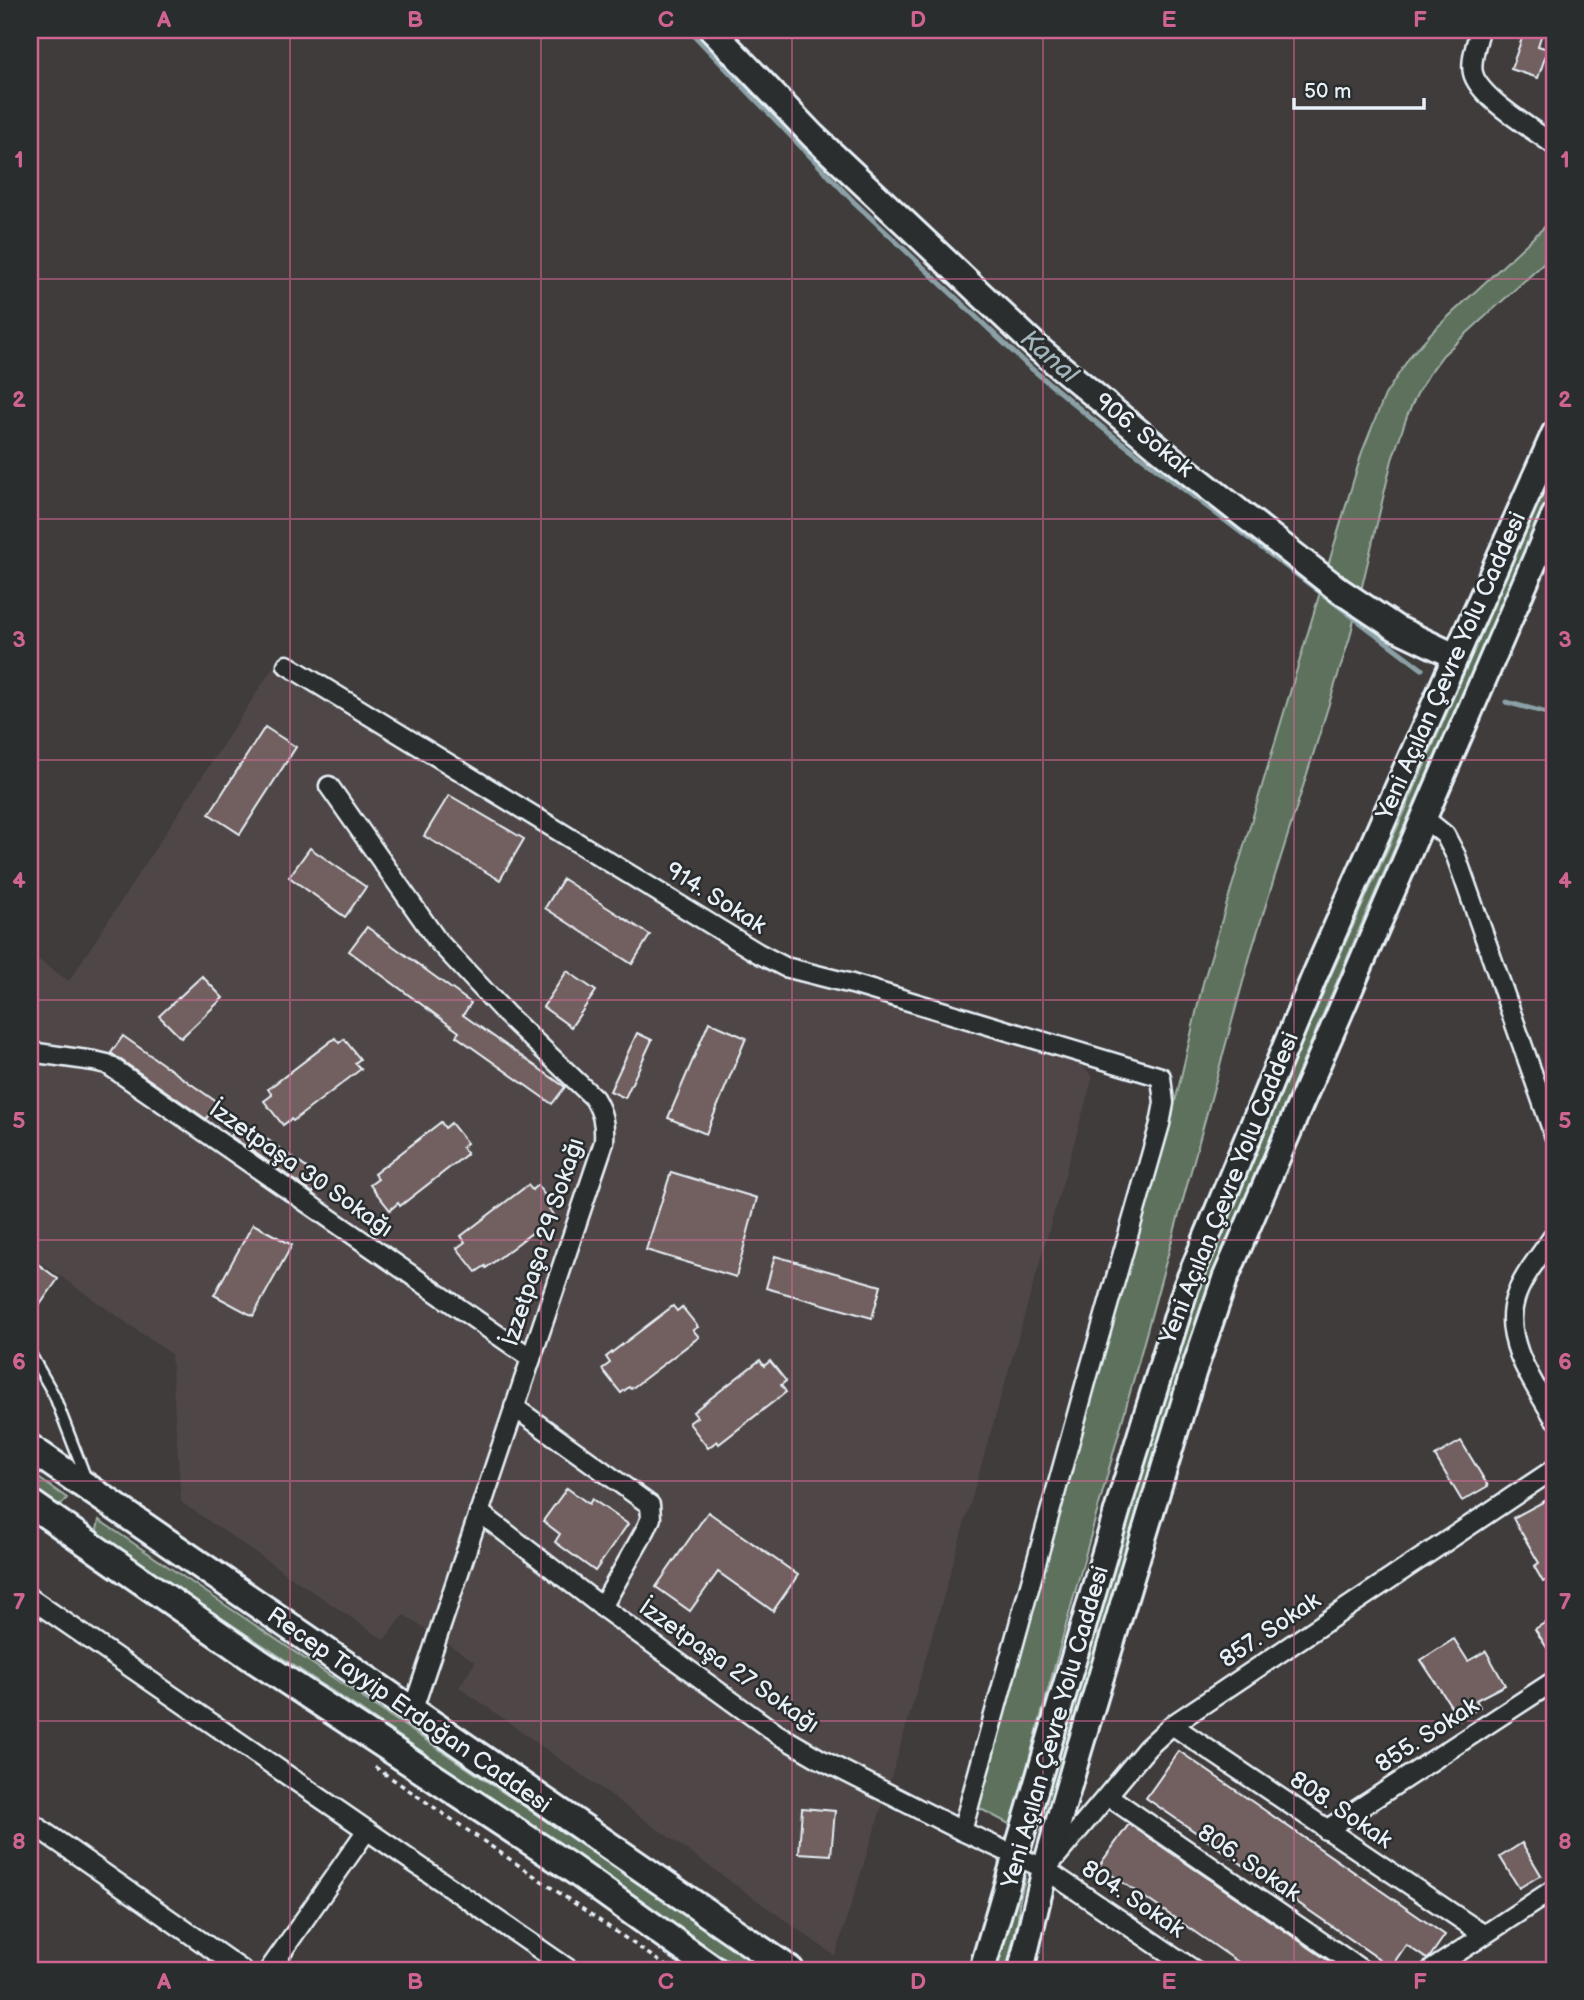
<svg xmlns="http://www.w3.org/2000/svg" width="1584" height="2000" font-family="'Balsamiq Sans',sans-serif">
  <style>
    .built { fill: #4f4646 }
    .green { fill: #5d715b; stroke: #a2b1aa; stroke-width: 2 }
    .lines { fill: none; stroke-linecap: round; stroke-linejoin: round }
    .stream { stroke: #8ba1a6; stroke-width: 5 }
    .building { fill: #725f5e; stroke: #e8f1f8; stroke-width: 2 }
    .lane-casing { stroke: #e8f1f8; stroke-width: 14 }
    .street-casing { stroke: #e8f1f8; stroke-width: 23 }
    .secondary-casing { stroke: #e8f1f8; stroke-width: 30 }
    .primary-casing { stroke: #e8f1f8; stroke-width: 32 }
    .path { stroke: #e8f1f8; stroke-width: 3.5; stroke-dasharray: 5 5; stroke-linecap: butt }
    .lane { stroke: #2a2d2e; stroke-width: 9 }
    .street { stroke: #2a2d2e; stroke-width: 18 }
    .secondary { stroke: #2a2d2e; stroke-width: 24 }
    .primary { stroke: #2a2d2e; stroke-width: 26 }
    .grid { fill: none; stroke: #cf6492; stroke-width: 2; stroke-opacity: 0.55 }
    .labels { text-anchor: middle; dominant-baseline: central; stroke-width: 5; stroke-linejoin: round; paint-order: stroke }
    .street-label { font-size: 24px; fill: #e8f1f8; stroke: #2a2d2e }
    .water-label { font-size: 26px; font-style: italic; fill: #a2b5bb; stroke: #2a2d2e }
    .neatline { fill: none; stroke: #cf6492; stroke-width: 2.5 }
    .grid-label { font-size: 23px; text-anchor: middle; font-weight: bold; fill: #cf6492 }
  </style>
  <rect width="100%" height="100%" fill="#403c3c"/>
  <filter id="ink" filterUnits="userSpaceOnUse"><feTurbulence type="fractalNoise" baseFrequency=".0143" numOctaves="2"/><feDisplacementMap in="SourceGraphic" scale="14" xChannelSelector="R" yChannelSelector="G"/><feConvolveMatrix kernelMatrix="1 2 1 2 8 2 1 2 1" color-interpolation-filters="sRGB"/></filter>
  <g filter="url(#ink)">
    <polygon class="built" points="274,666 787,978 1062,1052 1081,1064 1093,1077 897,1758 835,1956 459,1687 475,1662 404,1615 384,1640 181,1502 171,1354 30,1255 30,954 69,981"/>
    <g class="green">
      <polygon points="1554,218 1554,254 1443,355 1429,374 1417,394 1407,416 1392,460 1350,637 1252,949 1011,1825 975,1806 1177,1094 1203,983 1362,452 1385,395 1411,355 1432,332"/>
      <polygon points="1554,464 1554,483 1365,916 1208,1284 1144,1492 1050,1811 1043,1818 1046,1796 1119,1546 1204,1271 1326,986 1407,806"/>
      <polygon points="30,1472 67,1498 59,1508 30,1487"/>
      <polygon points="99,1520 767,1970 742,1970 361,1710 99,1537 97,1530"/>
      <polygon points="1020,1878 1025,1879 1019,1904 1018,1920 1006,1970 995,1970"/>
    </g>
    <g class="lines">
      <g class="stream">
        <polyline points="689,30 854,202 1026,364 1104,429 1422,669"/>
        <polyline points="1506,702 1554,715"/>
      </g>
    </g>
    <g class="building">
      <polygon points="1525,30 1543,30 1538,46 1548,49 1538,78 1511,69"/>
      <polygon points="265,727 296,747 240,834 209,814"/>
      <polygon points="449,795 524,839 500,880 424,836"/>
      <polygon points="310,848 366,887 345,917 289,877"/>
      <polygon points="563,879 650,935 632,964 545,908"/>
      <polygon points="367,927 471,1003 463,1015 565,1087 552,1104 456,1036 459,1032 349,951"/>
      <polygon points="567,971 596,991 571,1027 543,1007"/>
      <polygon points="202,976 223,998 181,1038 159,1016"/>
      <polygon points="709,1022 746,1038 706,1134 668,1118"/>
      <polygon points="637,1033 652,1040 625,1098 610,1091"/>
      <polygon points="123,1036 218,1103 206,1119 111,1053"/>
      <polygon points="335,1038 339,1043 344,1039 360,1059 355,1063 361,1069 293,1121 291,1119 283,1125 264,1101 272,1095 268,1089"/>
      <polygon points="242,1121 323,1180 313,1193 231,1136"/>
      <polygon points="441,1122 445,1128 451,1123 467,1143 462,1147 467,1154 400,1206 398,1203 390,1210 370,1185 378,1179 374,1174"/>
      <polygon points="671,1172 757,1198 736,1277 646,1250"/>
      <polygon points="528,1185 532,1190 537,1185 553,1206 549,1209 554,1216 486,1268 485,1266 476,1272 457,1248 465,1242 461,1236"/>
      <polygon points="253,1224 292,1245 253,1316 214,1295"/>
      <polygon points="775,1256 881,1286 872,1318 766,1288"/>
      <polygon points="30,1258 58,1279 30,1319"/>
      <polygon points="673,1306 677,1311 682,1307 698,1327 693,1330 699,1337 631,1389 629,1387 621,1393 602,1369 610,1363 606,1357"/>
      <polygon points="760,1360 764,1366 770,1361 786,1381 781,1385 786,1392 719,1444 717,1441 708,1448 689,1423 697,1417 693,1412"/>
      <polygon points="1461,1441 1488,1486 1462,1501 1435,1456"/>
      <polygon points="567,1488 589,1504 592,1499 628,1524 595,1571 555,1542 560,1534 543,1521"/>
      <polygon points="1554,1496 1554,1588 1549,1579 1543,1582 1534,1566 1539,1563 1513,1518"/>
      <polygon points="708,1512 798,1575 773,1611 718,1572 690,1611 656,1587"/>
      <polygon points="1554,1617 1554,1659 1535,1629"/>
      <polygon points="1454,1639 1468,1661 1486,1651 1505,1685 1476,1700 1480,1707 1460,1720 1421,1660"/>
      <polygon points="1179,1751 1445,1935 1429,1958 1427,1959 1406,1945 1391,1967 1146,1798"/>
      <polygon points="802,1808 835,1811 831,1855 799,1853"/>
      <polygon points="1129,1824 1342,1970 1250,1970 1218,1948 1099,1866"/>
      <polygon points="1522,1843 1541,1875 1519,1888 1500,1857"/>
    </g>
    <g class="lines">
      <g class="lane-casing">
        <polyline id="lane" points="30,1353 54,1395 86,1478"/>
      </g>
      <g class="street-casing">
        <g id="street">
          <path d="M1480,30C1477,42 1470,60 1473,73C1479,98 1533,129 1554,145"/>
          <polyline points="287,665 758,953 785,967 852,984 1161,1077 1164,1103 1160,1124 1086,1382 962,1831"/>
          <path d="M329,786L437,940L506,1014L594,1098C603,1113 605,1124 604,1142L412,1712"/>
          <polyline points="1424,818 1445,835 1456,856 1554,1135"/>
          <polyline points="30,1052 94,1061 107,1064 531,1358"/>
          <path d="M1554,1235C1541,1255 1522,1276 1515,1299C1502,1340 1534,1384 1554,1418"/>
          <polyline points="514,1407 650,1505 651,1518 646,1529 602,1607"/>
          <polyline points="479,1512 602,1607 777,1734 820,1759 962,1831 1045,1869 1194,1970"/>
          <polyline points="30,1598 570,1970"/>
          <polyline points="1172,1725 1483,1934"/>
          <polyline points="1108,1796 1362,1970"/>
          <polyline points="30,1822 242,1970"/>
          <polyline points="1326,1830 1554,1681"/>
          <polyline points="1050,1864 1147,1748 1172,1725 1554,1469"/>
          <polyline points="269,1970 367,1830"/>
          <polyline points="1431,1970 1554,1889"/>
        </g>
      </g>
      <g class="secondary-casing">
        <g id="secondary">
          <polyline points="712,30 813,136 1040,350 1162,451 1339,590 1396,628 1455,656"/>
          <polyline points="982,1970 1124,1488 1186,1287 1315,975 1554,434"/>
          <polyline points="1021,1970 1045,1869 1079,1750 1193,1373 1225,1279 1554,516"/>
        </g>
      </g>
      <g class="primary-casing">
        <g id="primary">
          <polyline points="30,1448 790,1970"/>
          <polyline points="30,1503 257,1661 568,1866 714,1970"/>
        </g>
      </g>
      <polyline class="path" points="375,1767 672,1970"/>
      <use href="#lane" class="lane"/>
      <use href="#street" class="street"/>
      <use href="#secondary" class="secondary"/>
      <use href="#primary" class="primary"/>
    </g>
  </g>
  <path class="grid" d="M290,30V1970M541,30V1970M792,30V1970M1043,30V1970M1294,30V1970M30,279H1554M30,519H1554M30,760H1554M30,1000H1554M30,1240H1554M30,1481H1554M30,1721H1554"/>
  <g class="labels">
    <g class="street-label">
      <text transform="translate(1144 435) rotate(39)">906. Sokak</text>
      <text transform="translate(1451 666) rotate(-66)">Yeni Açılan Çevre Yolu Caddesi</text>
      <text transform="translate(716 898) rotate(32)">914. Sokak</text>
      <text transform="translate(301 1169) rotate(35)">İzzetpaşa 30 Sokağı</text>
      <text transform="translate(1229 1188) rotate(-68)">Yeni Açılan Çevre Yolu Caddesi</text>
      <text transform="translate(543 1242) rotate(-72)">İzzetpaşa 29 Sokağı</text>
      <text transform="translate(1270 1630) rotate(-34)">857. Sokak</text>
      <text transform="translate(729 1666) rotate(35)">İzzetpaşa 27 Sokağı</text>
      <text transform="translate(409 1710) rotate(35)">Recep Tayyip Erdoğan Caddesi</text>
      <text transform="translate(1055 1727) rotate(-74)">Yeni Açılan Çevre Yolu Caddesi</text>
      <text transform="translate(1427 1735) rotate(-33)">855. Sokak</text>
      <text transform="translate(1341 1810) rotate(34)">808. Sokak</text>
      <text transform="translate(1249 1863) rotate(34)">806. Sokak</text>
      <text transform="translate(1133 1899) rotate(34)">804. Sokak</text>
    </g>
    <g class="water-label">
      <text transform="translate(1049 357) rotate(41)">Kanal</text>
    </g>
  </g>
  <rect width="1584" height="2000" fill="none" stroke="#2a2d2e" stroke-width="77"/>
  <path d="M1294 98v10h130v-10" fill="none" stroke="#e8f1f8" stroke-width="3.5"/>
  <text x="1304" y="98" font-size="21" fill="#e8f1f8" stroke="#2a2d2e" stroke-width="5" paint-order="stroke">50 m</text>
  <rect x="38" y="38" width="1508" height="1924" class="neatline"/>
  <g class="grid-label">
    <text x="164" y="27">A</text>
    <text x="415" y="27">B</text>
    <text x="666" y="27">C</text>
    <text x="918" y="27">D</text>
    <text x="1169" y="27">E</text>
    <text x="1420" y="27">F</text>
    <text x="19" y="167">1</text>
    <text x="1565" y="167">1</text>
    <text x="19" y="407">2</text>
    <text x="1565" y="407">2</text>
    <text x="19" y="647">3</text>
    <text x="1565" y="647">3</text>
    <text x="19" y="888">4</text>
    <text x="1565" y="888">4</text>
    <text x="19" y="1128">5</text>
    <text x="1565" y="1128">5</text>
    <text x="19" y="1369">6</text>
    <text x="1565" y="1369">6</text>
    <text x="19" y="1609">7</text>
    <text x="1565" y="1609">7</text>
    <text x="19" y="1849">8</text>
    <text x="1565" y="1849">8</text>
    <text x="164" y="1989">A</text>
    <text x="415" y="1989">B</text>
    <text x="666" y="1989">C</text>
    <text x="918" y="1989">D</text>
    <text x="1169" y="1989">E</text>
    <text x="1420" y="1989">F</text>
  </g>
</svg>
